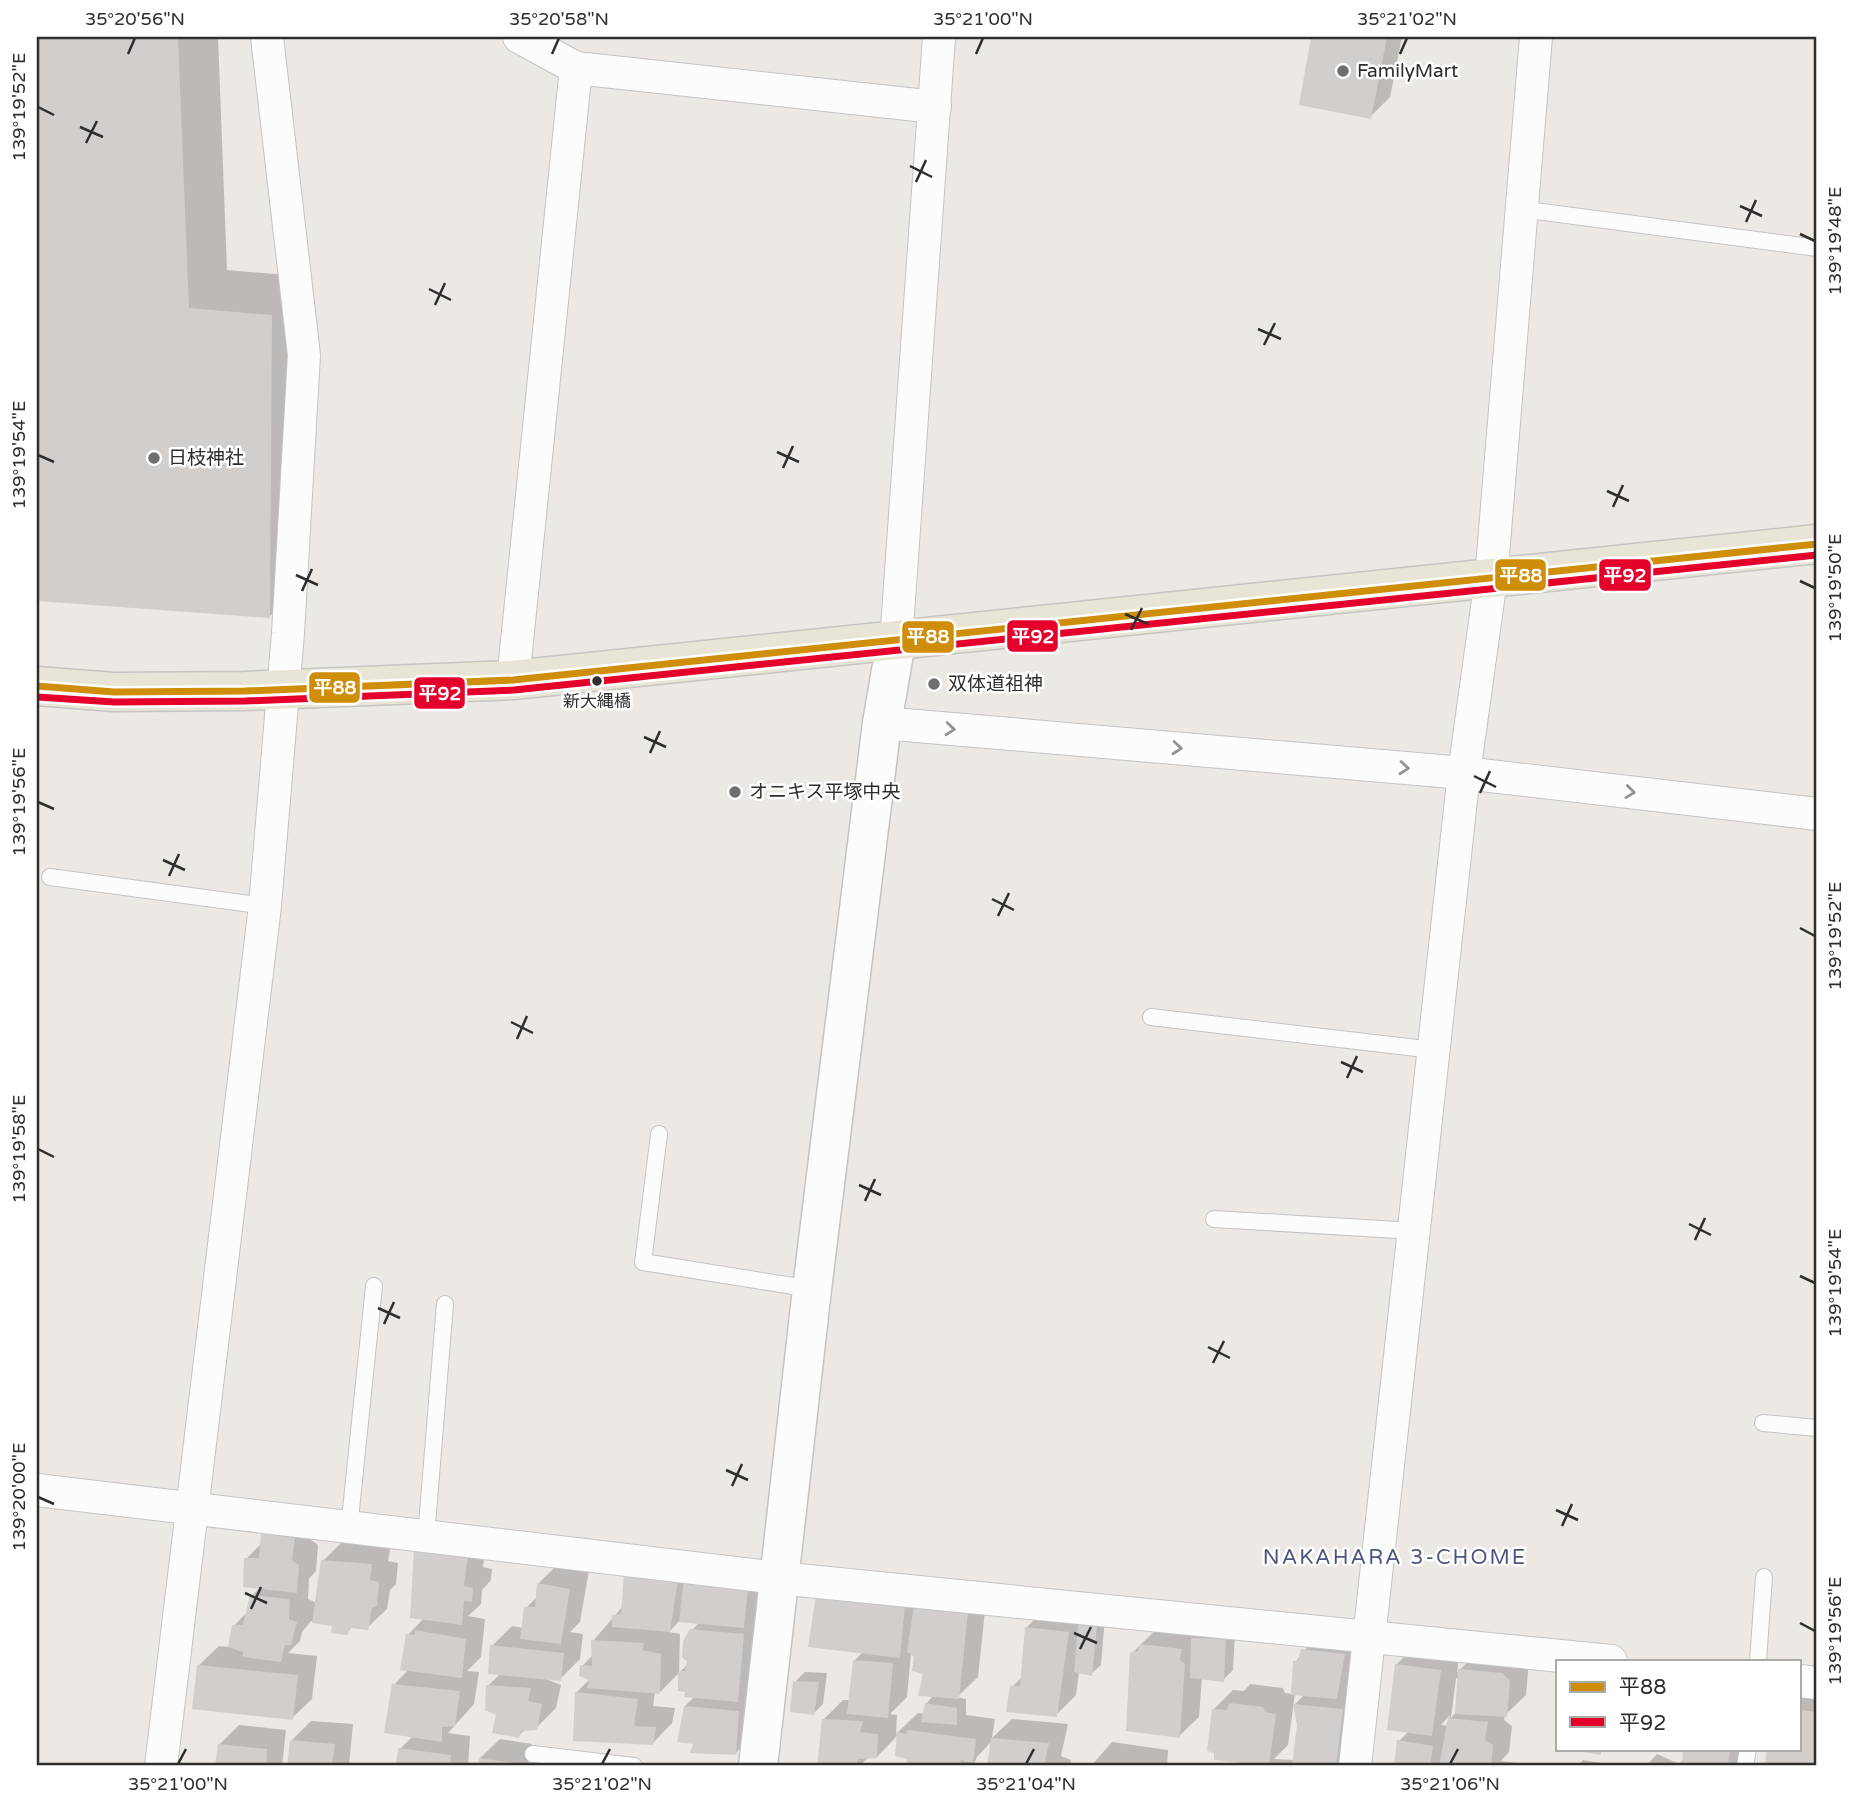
<svg xmlns="http://www.w3.org/2000/svg" width="1854" height="1803" font-family="'Varela Round','Noto Sans JP',sans-serif">
  <style>
    .shadow { fill: #0003; fill-rule: evenodd }
    .building { fill: #d1cecb }
    .lines { fill: none; stroke-linecap: round; stroke-linejoin: round }
    .lane-casing { stroke: #c5c4c5; stroke-width: 18 }
    .street-casing { stroke: #c5c4c5; stroke-width: 34 }
    .secondary-casing { stroke: #c5c4c5; stroke-width: 41 }
    .primary-casing { stroke: #c6c5c4; stroke-width: 41 }
    .lane { stroke: #fcfcfb; stroke-width: 16 }
    .street { stroke: #fcfcfb; stroke-width: 32 }
    .secondary { stroke: #fcfcfb; stroke-width: 38 }
    .primary { stroke: #e8e4d6; stroke-width: 38 }
    .bus-1-casing { stroke: #fff; stroke-width: 12 }
    .bus-2-casing { stroke: #fff; stroke-width: 12 }
    .bus-1 { stroke: #cf8e09; stroke-width: 7 }
    .bus-2 { stroke: #e4002b; stroke-width: 7 }
    .oneway { stroke: #959594 }
    .ticks { fill: none; stroke: #2e2e2e; stroke-width: 2.5 }
    .poi-dot { fill: #706f6e; stroke: #fff; stroke-width: 2.5 }
    .bus-dot { fill: #2e2e2e; stroke: #fff; stroke-width: 2.5 }
    .labels { text-anchor: middle; dominant-baseline: central; stroke-width: 5; stroke-linejoin: round; paint-order: stroke }
    .bus-label { font-size: 17px; fill: #2e2e2e; stroke: #fff }
    .poi-label { font-size: 19px; fill: #2e2e2e; stroke: #fff; text-anchor: start }
    .neighbourhood-label { font-size: 21px; letter-spacing: 2px; fill: #4d5680; stroke: #fff }
    .line-badge { stroke: #fff; stroke-width: 2.5 }
    .badge-label { font-size: 19px; text-anchor: middle; font-weight: bold; fill: #fff }
    .neatline { fill: none; stroke: #2e2e2e; stroke-width: 2.5 }
    .ticks-label { font-size: 18px; text-anchor: middle; fill: #2e2e2e }
  </style>
  <rect width="100%" height="100%" fill="#ece8e4"/>
  <g class="shadow">
    <polygon points="37,37 218,37 227,270 310,277 308,578 270,616 37,599"/>
    <polygon points="1313,37 1402,37 1390,97 1370,117 1301,104"/>
    <polygon points="283,1514 314,1519 311,1540 318,1545 316,1571 309,1579 308,1599 317,1603 323,1561 343,1541 391,1545 388,1561 398,1563 396,1584 390,1590 387,1609 367,1628 353,1626 346,1633 334,1624 311,1621 302,1632 300,1641 288,1653 317,1656 312,1699 292,1718 199,1665 219,1646 230,1647 234,1626 248,1611 252,1596 260,1587 246,1559 262,1543 263,1534"/>
    <polygon points="487,1536 483,1567 492,1569 491,1580 482,1590 481,1604 468,1616 485,1619 481,1657 467,1671 479,1672 474,1704 448,1733 470,1736 468,1766 398,1766 400,1749 413,1736 394,1685 409,1669 408,1635 424,1618 412,1616"/>
    <polygon points="558,1564 589,1570 580,1622 570,1632 583,1634 580,1659 560,1679 541,1677 561,1685 556,1708 536,1728 526,1729 518,1736 498,1713 488,1686 500,1674 492,1646 512,1626 523,1628 526,1608 537,1597 538,1584"/>
    <polygon points="767,1569 763,1606 755,1614 763,1615 757,1680 746,1691 758,1692 755,1733 736,1753 695,1743 685,1706 695,1696 680,1672 688,1664 692,1630 700,1622 680,1620 669,1632 680,1634 679,1673 659,1693 655,1692 653,1706 675,1708 672,1723 653,1743 576,1693 591,1678 582,1666 594,1654 593,1641 623,1606 626,1574"/>
    <path d="M987,1592L978,1677L957,1697L966,1699V1715L995,1719L992,1738L1012,1719L1068,1724L1061,1756L1071,1760L1070,1766H989L992,1741L977,1757L973,1766H908L909,1758L898,1735L877,1757H869L859,1766H818L823,1720L843,1700H851L855,1660L863,1652L817,1595ZM911,1653L916,1657L934,1695L926,1704L924,1714L918,1713L896,1734L897,1715L890,1714L907,1697Z"/>
    <polygon points="1046,1608 1105,1618 1101,1665 1091,1674 1079,1672 1076,1695 1056,1715 1012,1687 1022,1677 1027,1627"/>
    <polygon points="1161,1625 1235,1631 1233,1670 1223,1680 1202,1677 1199,1717 1179,1736 1132,1653"/>
    <path d="M1322,1630L1364,1635L1356,1677L1346,1688L1362,1689L1353,1766H1260L1262,1764L1214,1709L1233,1690L1244,1691L1250,1684L1283,1688L1285,1693L1293,1694L1295,1662ZM1295,1694L1304,1695L1295,1704L1299,1724L1294,1760L1274,1759L1288,1745Z"/>
    <path d="M1416,1645L1460,1650L1457,1673L1479,1650L1529,1660L1526,1695L1505,1715L1504,1720L1512,1726L1509,1752L1501,1761L1516,1763V1766H1396L1399,1741L1409,1731L1396,1665ZM1456,1678L1459,1679L1456,1712L1451,1718ZM1450,1715L1448,1726L1441,1725Z"/>
    <polygon points="805,1672 827,1673 823,1704 814,1713 795,1682"/>
    <polygon points="1800,1689 1817,1691 1817,1766 1767,1766 1769,1749 1800,1749"/>
    <polygon points="311,1721 353,1724 349,1766 289,1766 291,1741"/>
    <polygon points="239,1725 286,1730 282,1766 216,1766 220,1744"/>
    <polygon points="500,1739 532,1744 528,1766 479,1766 480,1758"/>
    <polygon points="1112,1742 1168,1750 1167,1766 1091,1766"/>
    <polygon points="1685,1749 1746,1749 1744,1766 1677,1766 1684,1759"/>
    <polygon points="1657,1754 1677,1763 1676,1766 1632,1766 1636,1763 1647,1765"/>
    <polygon points="1583,1760 1618,1766 1578,1766"/>
  </g>
  <g class="building">
    <polygon points="37,37 178,37 189,308 272,315 270,618 37,601"/>
    <polygon points="1311,37 1387,37 1371,119 1299,105"/>
    <polygon points="261,1533 295,1538 292,1560 299,1565 297,1593 243,1587 244,1558 259,1558"/>
    <polygon points="414,1550 468,1555 464,1586 473,1588 472,1602 464,1601 462,1625 410,1618"/>
    <polygon points="321,1560 372,1564 370,1580 379,1582 377,1606 372,1608 368,1630 351,1628 347,1635 331,1633 332,1626 312,1623"/>
    <polygon points="624,1573 678,1580 670,1632 612,1627 612,1615 621,1614"/>
    <polygon points="684,1578 748,1588 744,1628 679,1622"/>
    <polygon points="537,1583 570,1589 561,1644 520,1639 524,1607 535,1607"/>
    <polygon points="250,1595 290,1599 289,1619 297,1622 291,1645 285,1645 281,1662 243,1657 243,1652 228,1647 232,1625 243,1625"/>
    <polygon points="816,1595 905,1604 900,1658 808,1647"/>
    <polygon points="914,1605 968,1612 959,1699 918,1696 923,1674 912,1671 914,1657 907,1652"/>
    <polygon points="1078,1624 1097,1627 1092,1676 1074,1672"/>
    <polygon points="1025,1627 1069,1632 1057,1717 1006,1712 1010,1686 1020,1686"/>
    <polygon points="690,1629 744,1634 738,1702 684,1697 685,1692 678,1691 678,1671 685,1671 687,1661 682,1658 683,1641"/>
    <polygon points="415,1630 466,1639 462,1678 400,1670 406,1634 415,1635"/>
    <polygon points="1191,1638 1226,1639 1224,1682 1190,1678"/>
    <polygon points="591,1640 644,1643 643,1650 661,1654 660,1694 587,1688 589,1680 579,1676 580,1665 592,1666"/>
    <polygon points="1140,1644 1182,1649 1180,1660 1185,1664 1180,1738 1126,1731 1130,1652 1138,1651"/>
    <polygon points="490,1645 564,1653 561,1681 488,1674"/>
    <polygon points="1301,1649 1345,1654 1337,1699 1291,1695 1293,1661 1298,1660"/>
    <polygon points="853,1660 893,1663 888,1718 847,1714"/>
    <polygon points="1395,1664 1441,1670 1432,1736 1387,1730"/>
    <polygon points="197,1665 298,1675 293,1720 192,1709"/>
    <polygon points="1458,1669 1502,1673 1510,1681 1507,1717 1455,1714"/>
    <polygon points="793,1681 819,1682 814,1715 790,1712"/>
    <polygon points="392,1684 460,1691 455,1726 442,1727 442,1742 384,1733"/>
    <polygon points="486,1685 531,1688 528,1701 542,1704 537,1730 521,1731 519,1738 492,1733 496,1715 485,1710"/>
    <polygon points="575,1692 638,1699 634,1726 656,1727 653,1745 573,1741"/>
    <polygon points="925,1703 957,1708 957,1725 921,1722"/>
    <polygon points="1229,1703 1263,1707 1265,1712 1276,1714 1269,1766 1214,1760 1214,1753 1207,1751 1212,1709 1227,1710"/>
    <polygon points="1293,1704 1343,1709 1336,1766 1292,1766 1297,1725"/>
    <polygon points="684,1706 739,1711 736,1755 690,1753 693,1744 677,1742"/>
    <polygon points="1800,1710 1817,1712 1817,1766 1765,1766 1767,1749 1800,1749"/>
    <polygon points="1448,1718 1488,1722 1485,1740 1493,1745 1491,1766 1439,1766"/>
    <polygon points="822,1719 863,1721 860,1732 878,1734 877,1758 858,1759 856,1766 817,1766"/>
    <polygon points="908,1730 976,1739 973,1763 961,1760 960,1766 906,1766 907,1759 895,1756 897,1732 906,1734"/>
    <polygon points="991,1738 1049,1743 1044,1766 987,1766"/>
    <polygon points="290,1740 335,1744 332,1766 287,1766"/>
    <polygon points="1397,1740 1433,1746 1430,1766 1394,1766"/>
    <polygon points="218,1744 267,1749 266,1766 215,1766"/>
    <polygon points="398,1748 451,1755 450,1766 396,1766"/>
    <polygon points="1565,1749 1601,1749 1601,1755"/>
    <polygon points="1683,1749 1730,1749 1728,1766 1682,1766"/>
    <polygon points="479,1758 513,1763 513,1766 478,1766"/>
  </g>
  <g class="lines">
    <g class="lane-casing">
      <g id="lane">
        <polyline points="1520,209 1817,248"/>
        <polyline points="50,877 265,906"/>
        <polyline points="1151,1017 1434,1050"/>
        <polyline points="659,1134 643,1262 812,1289"/>
        <polyline points="1214,1219 1414,1231"/>
        <polyline points="1763,1423 1817,1428"/>
        <polyline points="349,1529 374,1286"/>
        <polyline points="426,1537 445,1304"/>
        <polyline points="1758,1661 1764,1577"/>
        <polyline points="533,1754 634,1766"/>
        <polyline points="1745,1766 1748,1749"/>
      </g>
    </g>
    <g class="street-casing">
      <g id="street">
        <polyline points="519,37 576,68 935,107"/>
        <polyline points="896,642 939,37"/>
        <polyline points="513,680 576,68"/>
        <polyline points="882,723 1464,773 1817,814"/>
        <polyline points="37,1490 778,1578 1611,1661"/>
        <polyline points="1800,1681 1817,1683"/>
        <polyline points="161,1766 265,906 288,633 304,355 267,37"/>
        <polyline points="1355,1766 1464,773 1491,579 1536,37"/>
      </g>
    </g>
    <g class="secondary-casing">
      <polyline id="secondary" points="758,1766 812,1289 882,723 896,642"/>
    </g>
    <g class="primary-casing">
      <polyline id="primary" points="37,686 114,692 245,691 513,680 1817,544"/>
    </g>
    <use href="#lane" class="lane"/>
    <use href="#street" class="street"/>
    <use href="#secondary" class="secondary"/>
    <use href="#primary" class="primary"/>
    <g class="bus-1-casing">
      <polyline id="bus-1" points="37,686 114,692 245,691 513,680 1817,544"/>
    </g>
    <g class="bus-2-casing">
      <polyline id="bus-2" points="37,697 114,702 245,701 514,690 1817,555"/>
    </g>
    <use href="#bus-1" class="bus-1"/>
    <use href="#bus-2" class="bus-2"/>
  </g>
  <defs><path id="oneway-chevron" d="M-2-3.5L2.5 0L-2 3.5" fill="none" stroke-width="1.6" stroke-linecap="round" stroke-linejoin="round" transform="scale(1.75)"/></defs>
  <g class="oneway">
    <use href="#oneway-chevron" transform="translate(950 729) rotate(5)"/>
    <use href="#oneway-chevron" transform="translate(1177 748) rotate(5)"/>
    <use href="#oneway-chevron" transform="translate(1404 768) rotate(5)"/>
    <use href="#oneway-chevron" transform="translate(1630 792) rotate(7)"/>
  </g>
  <path class="ticks" d="M128,54L135,38M552,54L559,38M976,54L983,38M1400,54L1407,38M38,107L54,115M80,127L103,137M86,143L97,121M910,166L932,177M916,182L926,160M1740,206L1762,216M1746,222L1756,200M1800,234L1815,241M429,289L451,300M435,305L445,283M1258,329L1281,339M1264,345L1275,323M777,452L799,462M38,455L54,462M783,468L793,446M1607,491L1629,501M1613,507L1623,485M296,575L318,585M1800,581L1815,588M302,591L312,569M1125,614L1148,624M1131,630L1142,608M644,737L666,747M650,753L660,731M1474,776L1496,787M1480,793L1490,771M38,802L54,809M163,860L185,870M169,876L179,854M992,899L1014,910M998,916L1009,893M1800,928L1815,936M511,1022L533,1033M517,1039L527,1016M1341,1062L1363,1072M1347,1078L1357,1056M38,1149L54,1157M859,1185L881,1195M865,1201L875,1179M1689,1224L1711,1235M1695,1240L1705,1218M1800,1276L1815,1283M378,1308L400,1318M384,1324L394,1302M1208,1347L1230,1358M1213,1363L1224,1341M726,1470L748,1480M732,1486L742,1464M38,1497L54,1504M1556,1510L1578,1520M1562,1526L1572,1504M245,1593L267,1603M251,1609L261,1587M1800,1623L1815,1631M1074,1633L1097,1643M1080,1649L1091,1627M178,1764L186,1749M602,1764L610,1749M1026,1764L1034,1749M1450,1764L1458,1749"/>
  <g class="poi-dot">
    <circle cx="1343" cy="71" r="7"/>
    <circle cx="154" cy="458" r="7"/>
    <circle cx="934" cy="684" r="7"/>
    <circle cx="735" cy="792" r="7"/>
  </g>
  <circle class="bus-dot" cx="597" cy="681" r="6"/>
  <g class="labels">
    <g class="bus-label">
      <text x="597" y="701">新大縄橋</text>
    </g>
    <g class="poi-label">
      <text x="1357" y="71">FamilyMart</text>
      <text x="168" y="458">日枝神社</text>
      <text x="948" y="684">双体道祖神</text>
      <text x="749" y="792">オニキス平塚中央</text>
    </g>
    <g class="neighbourhood-label">
      <text x="1395" y="1557">NAKAHARA 3-CHOME</text>
    </g>
  </g>
  <g class="line-badge">
    <rect x="1598" y="558" width="54" height="34" rx="7" fill="#e4002b"/>
    <rect x="1494" y="558" width="53" height="34" rx="7" fill="#cf8e09"/>
    <rect x="1006" y="619" width="53" height="34" rx="7" fill="#e4002b"/>
    <rect x="901" y="620" width="54" height="34" rx="7" fill="#cf8e09"/>
    <rect x="308" y="671" width="53" height="33" rx="7" fill="#cf8e09"/>
    <rect x="413" y="676" width="53" height="34" rx="7" fill="#e4002b"/>
  </g>
  <g class="badge-label">
    <text x="1625" y="582">平92</text>
    <text x="1521" y="582">平88</text>
    <text x="1033" y="643">平92</text>
    <text x="928" y="643">平88</text>
    <text x="335" y="694">平88</text>
    <text x="440" y="700">平92</text>
  </g>
  <rect width="1854" height="1803" fill="none" stroke="#ffffff" stroke-width="77"/>
  <rect x="1556" y="1660" width="245" height="91" fill="#ffffff" stroke="#ababab" stroke-width="2"/>
  <rect x="1570" y="1682" width="35" height="10" fill="#cf8e09" stroke="#ababab" stroke-width="2"/>
  <text x="1619" y="1694" font-size="21" fill="#2e2e2e">平88</text>
  <rect x="1570" y="1717" width="35" height="10" fill="#e4002b" stroke="#ababab" stroke-width="2"/>
  <text x="1619" y="1730" font-size="21" fill="#2e2e2e">平92</text>
  <rect x="38" y="38" width="1777" height="1726" class="neatline"/>
  <g class="ticks-label">
    <text x="135" y="25">35°20'56"N</text>
    <text x="559" y="25">35°20'58"N</text>
    <text x="983" y="25">35°21'00"N</text>
    <text x="1407" y="25">35°21'02"N</text>
    <text transform="translate(19 107) rotate(-90)" y="6">139°19'52"E</text>
    <text transform="translate(1835 241) rotate(-90)" y="6">139°19'48"E</text>
    <text transform="translate(19 455) rotate(-90)" y="6">139°19'54"E</text>
    <text transform="translate(1835 588) rotate(-90)" y="6">139°19'50"E</text>
    <text transform="translate(19 802) rotate(-90)" y="6">139°19'56"E</text>
    <text transform="translate(1835 936) rotate(-90)" y="6">139°19'52"E</text>
    <text transform="translate(19 1149) rotate(-90)" y="6">139°19'58"E</text>
    <text transform="translate(1835 1283) rotate(-90)" y="6">139°19'54"E</text>
    <text transform="translate(19 1497) rotate(-90)" y="6">139°20'00"E</text>
    <text transform="translate(1835 1631) rotate(-90)" y="6">139°19'56"E</text>
    <text x="178" y="1790">35°21'00"N</text>
    <text x="602" y="1790">35°21'02"N</text>
    <text x="1026" y="1790">35°21'04"N</text>
    <text x="1450" y="1790">35°21'06"N</text>
  </g>
</svg>
